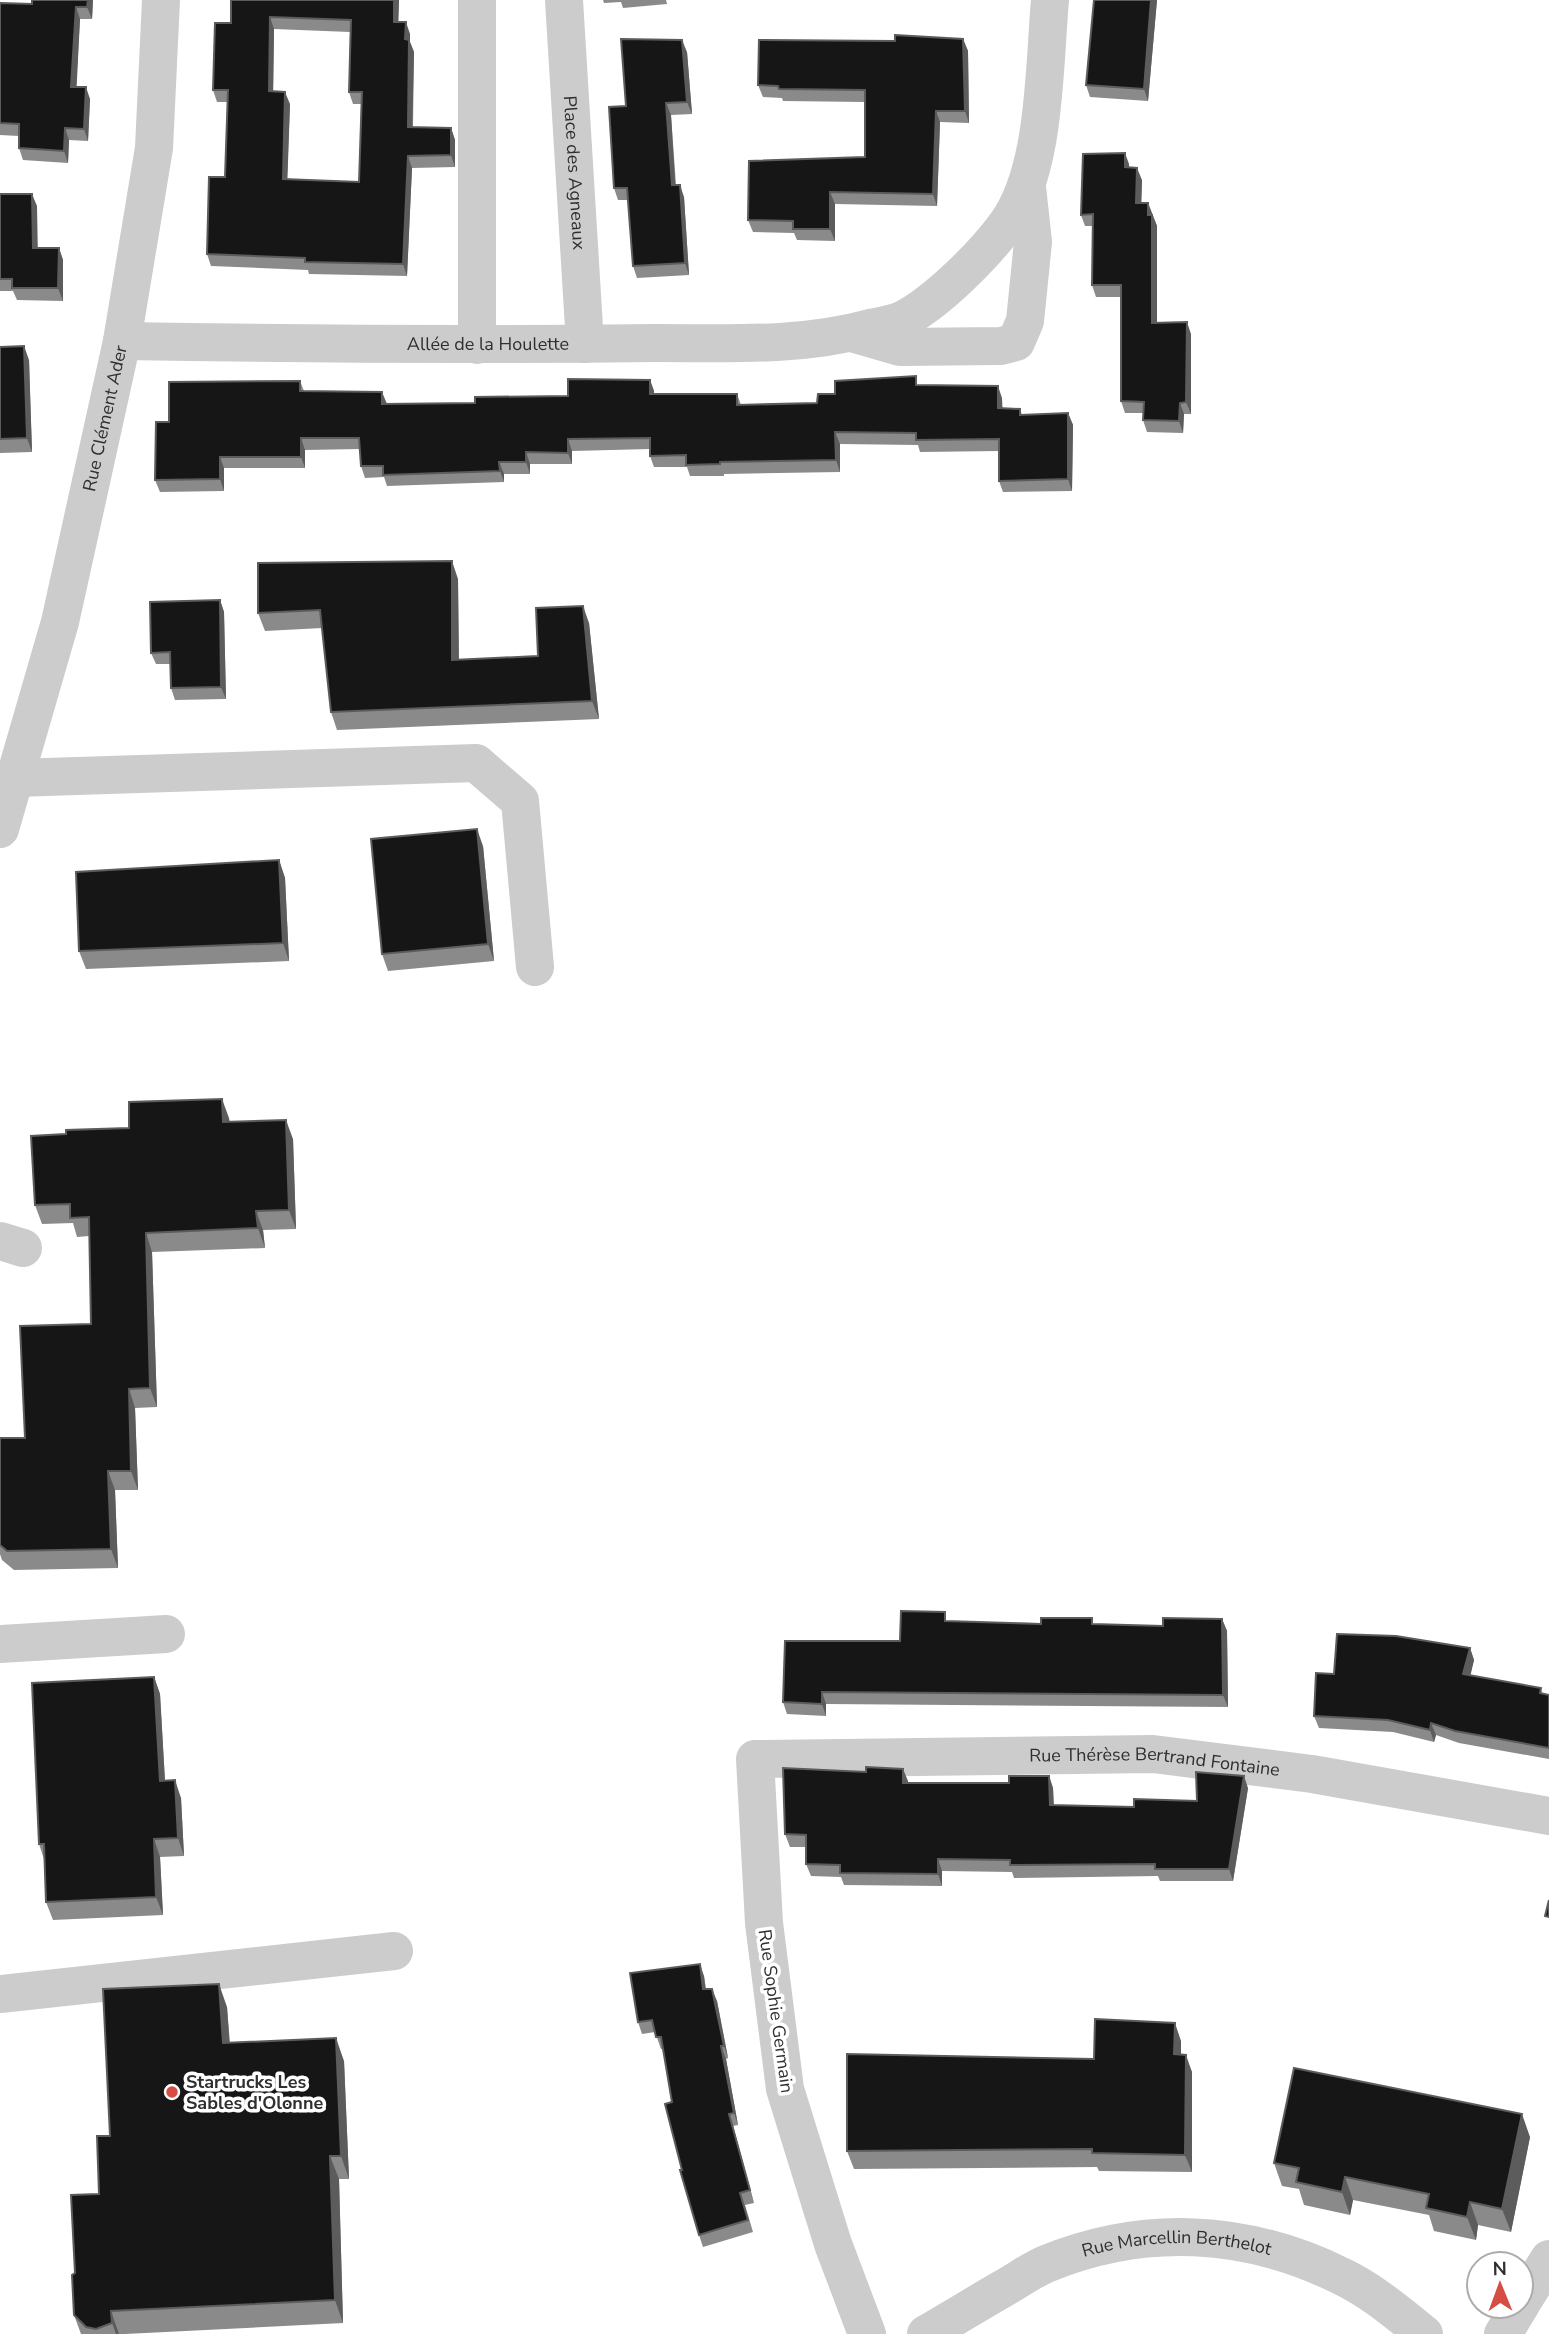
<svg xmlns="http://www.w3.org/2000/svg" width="1549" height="2334" font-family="'Nunito Sans',sans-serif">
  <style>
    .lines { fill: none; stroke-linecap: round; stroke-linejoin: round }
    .minor { stroke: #ccc; stroke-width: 38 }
    .wall { fill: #8a8a8a; fill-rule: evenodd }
    .shaded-wall { fill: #5c5c5c }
    .building { fill: #161616; stroke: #5c5c5c; stroke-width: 2; fill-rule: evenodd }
    .poi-dot { fill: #d54d43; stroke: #fff; stroke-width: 2.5 }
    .labels { text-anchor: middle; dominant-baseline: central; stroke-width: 7; stroke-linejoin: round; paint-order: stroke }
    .street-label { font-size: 18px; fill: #2f2f2f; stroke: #fff }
    .poi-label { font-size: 18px; font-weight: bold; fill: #2f2f2f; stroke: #fff; text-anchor: start }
  </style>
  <rect width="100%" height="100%" fill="#fff"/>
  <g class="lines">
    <g class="minor">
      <polyline points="477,0 477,345"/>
      <path id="s1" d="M564,0L585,344"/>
      <polyline points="855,334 900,347 1001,346 1016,342 1025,321 1033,242 1027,187"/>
      <path id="s2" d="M122,341C300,344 478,345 657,343C728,343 801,347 870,328C881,326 894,324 904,319C937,302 984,255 1006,225C1046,171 1044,67 1050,0"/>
      <polyline points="15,778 476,763 520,801 535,967"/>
      <path id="s3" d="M0,829L60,622L122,341L154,148L161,0"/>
      <polyline points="0,1241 23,1248"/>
      <polyline points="0,1644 166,1634"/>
      <polyline points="0,1994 394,1951"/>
      <polyline points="1521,2304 1549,2259"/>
      <path id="s4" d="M867,2334L833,2244L785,2089L764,1923L755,1759L1153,1754L1312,1774L1549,1816"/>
      <path id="s5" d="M926,2334C952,2319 978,2303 1004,2288C1018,2280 1032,2270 1046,2264C1144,2224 1246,2229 1341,2276C1371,2290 1399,2314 1424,2334"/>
      <polyline points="1503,2334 1520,2306"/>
    </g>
  </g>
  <g class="wall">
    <polygon points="93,0 92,19 80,19 76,87 90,99 88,141 69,140 68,163 23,160 19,148 19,136 0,135 0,3 32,4"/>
    <path d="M231,0H399L398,22L410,34V42L414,52L413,127L451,128L455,140V167L412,168L407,276L309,274L308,270L211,266L207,254L225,177L228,102H217L213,90L231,23ZM274,29L350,32L349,92L353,104H361L359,182L287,179L290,104L273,91Z"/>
    <polygon points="603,0 666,0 667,4 623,8 621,2 604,3"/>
    <polygon points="1157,0 1148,101 1090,97 1086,85"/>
    <polygon points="963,39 968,51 969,123 940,122 937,206 835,204 835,241 797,240 794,233 753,232 748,220 865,157 865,102 783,101 782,98 763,97 758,85 895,41"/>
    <polygon points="687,52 692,114 671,115 676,185 684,197 689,275 637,278 633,266 628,200 618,200 614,188 626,106"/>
    <polygon points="1129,164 1129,168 1142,180 1141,203 1148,203 1157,226 1157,323 1191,334 1191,414 1184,414 1183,433 1147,432 1143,420 1143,413 1125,413 1121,401 1121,297 1096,297 1092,285 1093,226 1085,226 1081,215"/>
    <polygon points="0,194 37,206 37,248 59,248 63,260 63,301 17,300 13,291 0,291"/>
    <polygon points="0,347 29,360 32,452 0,453"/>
    <polygon points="650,380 654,391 654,394 737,394 741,405 817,403 835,394 919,385 1002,398 1002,408 1020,409 1022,415 1068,413 1073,425 1072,491 1003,492 999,481 999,451 920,452 918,445 840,444 840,472 724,474 724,476 690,476 687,467 654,467 650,456 650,449 572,451 572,464 530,464 530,474 504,474 504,482 387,486 384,477 365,478 361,466 360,449 305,450 305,468 224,468 224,491 160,492 155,480 169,422 300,381 304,391 387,404 475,403 568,396"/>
    <polygon points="458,579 459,660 538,656 589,623 599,719 337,730 331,712 322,628 265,631 258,613"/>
    <polygon points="220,600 224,612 226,699 175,700 171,688 170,664 156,664 151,653"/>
    <polygon points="483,846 494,961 388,971 382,954"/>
    <polygon points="279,860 285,878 289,961 86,969 79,951"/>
    <polygon points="229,1118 230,1122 293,1139 296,1229 263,1230 265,1248 152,1252 157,1407 135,1408 138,1490 115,1490 118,1568 14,1570 2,1560 0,1554 0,1438 25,1438 91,1324 89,1236 77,1237 73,1223 42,1224 35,1205 66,1134"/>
    <polygon points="1222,1619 1227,1631 1228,1707 826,1704 826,1716 787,1714 783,1702 900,1641 948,1621 1163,1626"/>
    <polygon points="1470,1648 1474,1660 1470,1675 1541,1688 1542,1693 1549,1695 1549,1759 1459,1743 1436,1735 1434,1742 1393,1732 1319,1728 1314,1716 1334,1674"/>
    <polygon points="154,1677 160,1694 165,1781 181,1798 184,1856 160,1857 163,1915 53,1920 46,1902 44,1859 39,1844"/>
    <polygon points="1049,1776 1053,1788 1054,1805 1134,1807 1197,1801 1248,1788 1233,1881 1160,1881 1158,1876 1014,1878 1012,1872 942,1871 942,1886 844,1885 841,1877 811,1876 806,1864 806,1847 790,1847 785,1834 908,1781 908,1783 1009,1783"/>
    <polygon points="704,1976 706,1989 717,2001 728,2058 726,2059 738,2125 733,2126 754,2203 745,2205 753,2232 703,2247 699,2235 682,2170 663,2049 661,2049 655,2032 642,2034 638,2022"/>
    <polygon points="227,2007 230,2043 344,2061 349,2179 339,2179 343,2323 125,2334 81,2334 74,2315 75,2273 99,2194 110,2136"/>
    <polygon points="1181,2041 1181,2054 1192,2072 1192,2172 1099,2171 1097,2167 854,2169 847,2151 1094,2059"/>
    <polygon points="1530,2137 1511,2232 1478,2225 1476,2240 1434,2231 1429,2215 1353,2200 1350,2215 1304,2205 1299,2189 1282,2186 1274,2163"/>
  </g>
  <g class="shaded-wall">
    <polygon points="88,0 93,0 92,19 87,7"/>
    <polygon points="394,0 399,0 398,34 394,22"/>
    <polygon points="1151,0 1157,0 1148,101 1144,89"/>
    <polygon points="76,7 80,19 76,99 71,87"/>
    <polygon points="270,17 274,29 273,103 269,91"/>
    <polygon points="406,22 410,34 410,42 414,52 412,139 408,127 405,39"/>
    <polygon points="963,39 968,51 969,123 965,111"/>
    <polygon points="682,40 687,52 692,114 687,102"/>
    <polygon points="86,87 90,99 88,141 84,129"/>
    <polygon points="285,92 290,104 287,191 283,179"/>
    <polygon points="666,103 671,115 676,197 672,185"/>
    <polygon points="936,111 940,122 937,206 933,194"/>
    <polygon points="65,128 69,140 68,163 64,151"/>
    <polygon points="451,128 455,140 455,167 451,155"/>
    <polygon points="1125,153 1129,164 1129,179 1125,167"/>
    <polygon points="408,156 412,168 407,276 403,264"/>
    <polygon points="1137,168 1142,180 1141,215 1136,203"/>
    <polygon points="680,185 684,197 689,275 685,263"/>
    <polygon points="830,192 835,204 835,241 830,229"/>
    <polygon points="32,194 37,206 38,260 33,248"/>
    <polygon points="1148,203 1157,226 1157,335 1152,323"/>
    <polygon points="59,248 63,260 63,301 58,288"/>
    <polygon points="1187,322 1191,334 1191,414 1186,402"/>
    <polygon points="24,346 29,360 32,452 27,438"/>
    <polygon points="650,380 654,391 654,406 650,394"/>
    <polygon points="998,386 1002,398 1003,420 998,408"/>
    <polygon points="382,392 387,404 382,404"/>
    <polygon points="1180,403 1184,414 1183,433 1179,421"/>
    <polygon points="1068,413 1073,425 1072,491 1068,479"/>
    <polygon points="835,432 840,444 840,472 836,460"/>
    <polygon points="301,438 305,450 305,468 301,457"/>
    <polygon points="568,439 572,451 572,464 568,453"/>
    <polygon points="526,452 530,464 530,474 526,462"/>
    <polygon points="220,457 224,468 224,491 220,479"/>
    <polygon points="499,462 504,474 504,482 500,471"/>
    <polygon points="452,561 458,579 459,678 452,660"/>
    <polygon points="220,600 224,612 226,699 221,687"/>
    <polygon points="583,606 589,623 599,719 592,701"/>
    <polygon points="477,829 483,846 494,961 488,944"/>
    <polygon points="279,860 285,878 289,961 283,943"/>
    <polygon points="222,1099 229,1118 230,1141 223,1122"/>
    <polygon points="286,1120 293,1139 296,1229 289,1210"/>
    <polygon points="256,1211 263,1230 265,1248 258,1228"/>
    <polygon points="146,1233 152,1252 157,1407 150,1388"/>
    <polygon points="129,1389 135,1408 138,1490 131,1471"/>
    <polygon points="108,1471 115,1490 118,1568 111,1549"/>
    <polygon points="1222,1619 1227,1631 1228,1707 1223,1695"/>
    <polygon points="1470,1648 1474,1660 1468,1686 1463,1674"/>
    <polygon points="154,1677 160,1694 166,1799 160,1781"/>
    <polygon points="822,1692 826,1704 826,1716 822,1704"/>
    <polygon points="1431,1723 1436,1735 1434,1742 1430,1730"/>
    <polygon points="903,1769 908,1781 907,1795 903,1783"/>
    <polygon points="1049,1776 1053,1788 1054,1817 1050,1805"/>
    <polygon points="1244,1776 1248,1788 1233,1881 1229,1869"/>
    <polygon points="175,1780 181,1798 184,1856 178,1838"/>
    <polygon points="154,1839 160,1857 163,1915 156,1897"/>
    <polygon points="938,1859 942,1871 942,1886 938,1874"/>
    <polygon points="700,1964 704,1976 707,2002 703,1989"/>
    <polygon points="219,1984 227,2007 231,2066 223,2043"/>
    <polygon points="712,1989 717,2001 728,2058 724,2046"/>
    <polygon points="1175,2023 1181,2041 1181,2072 1174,2054"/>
    <polygon points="336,2038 344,2061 349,2179 341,2156"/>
    <polygon points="721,2046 726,2059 738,2125 734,2113"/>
    <polygon points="1186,2055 1192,2072 1192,2172 1185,2155"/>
    <polygon points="729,2114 733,2126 754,2203 750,2190"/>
    <polygon points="1522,2114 1530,2137 1511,2232 1502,2209"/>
    <polygon points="330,2156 339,2179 343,2323 335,2300"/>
    <polygon points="1345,2177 1353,2200 1350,2215 1342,2192"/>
    <polygon points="1470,2202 1478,2225 1476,2240 1467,2217"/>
    <polygon points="111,2311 119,2334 116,2334 112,2323"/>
  </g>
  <g class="building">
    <polygon points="32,0 88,0 87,7 76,7 71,87 86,87 84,129 65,128 64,151 19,148 19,124 0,123 0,3 32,4"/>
    <path d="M231,0H394V22H406L405,39L409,40L408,127L451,128V155L408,156L403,264L305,262V258L207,254L209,177H225L228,90H213L215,23H231ZM270,17L351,20L349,92H362L359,182L283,179L285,92L269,91Z"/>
    <polygon points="1094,0 1151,0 1144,89 1086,85"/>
    <polygon points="895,35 963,39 965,111 936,111 933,194 830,192 830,229 793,229 793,221 748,220 749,161 865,157 865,90 779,89 778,86 758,85 759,40 895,41"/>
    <polygon points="621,39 682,40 687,102 666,103 672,185 680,185 685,263 633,266 627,188 614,188 609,107 626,106"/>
    <polygon points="1125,153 1125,167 1137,168 1136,203 1148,203 1148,215 1152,215 1152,323 1187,322 1186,402 1180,403 1179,421 1143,420 1144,402 1121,401 1121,285 1092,285 1093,214 1081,215 1083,154"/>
    <polygon points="0,194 32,194 33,248 59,248 58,288 12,288 12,279 0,279"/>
    <polygon points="24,346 27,438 0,439 0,347"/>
    <polygon points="916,376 916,385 998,386 998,408 1020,409 1020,415 1068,413 1068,479 999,481 999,439 916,440 916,433 835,432 836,460 720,462 720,464 686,465 686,455 650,456 650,438 568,439 568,453 526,452 526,462 499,462 500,471 383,475 383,466 361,466 359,438 301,438 301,457 220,457 220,479 155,480 156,422 169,422 169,382 300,381 300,391 382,392 382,404 475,403 475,397 568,396 568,379 650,380 650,394 737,394 737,405 817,403 818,394 835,394 835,381"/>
    <polygon points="452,561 452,660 538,656 536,608 583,606 592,701 331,712 320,610 258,613 258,563"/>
    <polygon points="220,600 221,687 171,688 170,652 151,653 150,602"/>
    <polygon points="477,829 488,944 382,954 371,839"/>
    <polygon points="279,860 283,943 79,951 76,872"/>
    <polygon points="222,1099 223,1122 286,1120 289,1210 256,1211 258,1228 146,1233 150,1388 129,1389 131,1471 108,1471 111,1549 7,1551 0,1545 0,1438 25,1438 20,1326 91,1324 89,1217 70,1218 70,1204 35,1205 31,1136 66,1134 66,1130 129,1128 129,1102"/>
    <polygon points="901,1611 945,1612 945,1621 1041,1624 1041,1618 1092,1618 1092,1624 1163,1626 1163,1618 1222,1619 1223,1695 822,1692 822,1704 783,1702 785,1641 900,1641"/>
    <polygon points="1337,1634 1396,1636 1470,1648 1463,1674 1541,1688 1540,1693 1549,1695 1549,1748 1455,1731 1431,1723 1430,1730 1388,1720 1314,1716 1316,1673 1334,1674"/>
    <polygon points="154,1677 160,1781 175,1780 178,1838 154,1839 156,1897 46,1902 44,1844 39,1844 32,1683"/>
    <polygon points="866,1767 903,1769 903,1783 1009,1783 1009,1776 1049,1776 1050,1805 1134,1807 1134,1799 1197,1801 1196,1772 1244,1776 1229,1869 1155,1869 1155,1864 1010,1865 1010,1860 938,1859 938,1874 840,1873 840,1865 806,1864 806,1835 785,1834 783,1768 866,1772"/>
    <polygon points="1549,1900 1549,1917 1545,1916"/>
    <polygon points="700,1964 703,1989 712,1989 724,2046 721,2046 734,2113 729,2114 750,2190 740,2193 748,2220 699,2235 680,2170 682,2170 665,2104 672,2102 661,2037 656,2037 652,2020 638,2022 630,1973"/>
    <polygon points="219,1984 223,2043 336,2038 341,2156 330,2156 335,2300 111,2311 112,2323 96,2329 86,2327 74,2315 72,2275 75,2273 71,2195 99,2194 97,2136 110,2136 103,1989"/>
    <polygon points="1095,2019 1175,2023 1174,2054 1186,2055 1185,2155 1092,2153 1092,2149 847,2151 847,2054 1094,2059"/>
    <polygon points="1294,2068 1522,2114 1502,2209 1470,2202 1467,2217 1426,2208 1429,2194 1345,2177 1342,2192 1296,2182 1299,2168 1274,2163"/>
  </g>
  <circle class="poi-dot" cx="172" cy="2092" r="7"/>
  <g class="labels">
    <g class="street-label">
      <text stroke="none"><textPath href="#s1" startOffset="173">Place des Agneaux</textPath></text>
      <text stroke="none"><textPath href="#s2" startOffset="366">Allée de la Houlette</textPath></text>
      <text stroke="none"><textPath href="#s3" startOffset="424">Rue Clément Ader</textPath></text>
      <text stroke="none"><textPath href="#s4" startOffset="990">Rue Thérèse Bertrand Fontaine</textPath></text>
      <text transform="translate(776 2011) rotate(82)">Rue Sophie Germain</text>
      <text stroke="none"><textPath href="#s5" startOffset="273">Rue Marcellin Berthelot</textPath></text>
    </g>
    <g class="poi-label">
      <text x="186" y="2082">Startrucks Les<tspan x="186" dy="21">Sables d'Olonne</tspan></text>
    </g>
  </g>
  <g transform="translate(1500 2285) rotate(359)"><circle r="33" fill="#ffffff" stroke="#acacac" stroke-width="2"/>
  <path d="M0-5L12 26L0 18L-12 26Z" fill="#d54d43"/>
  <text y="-10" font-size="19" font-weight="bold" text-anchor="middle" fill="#2f2f2f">N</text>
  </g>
</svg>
